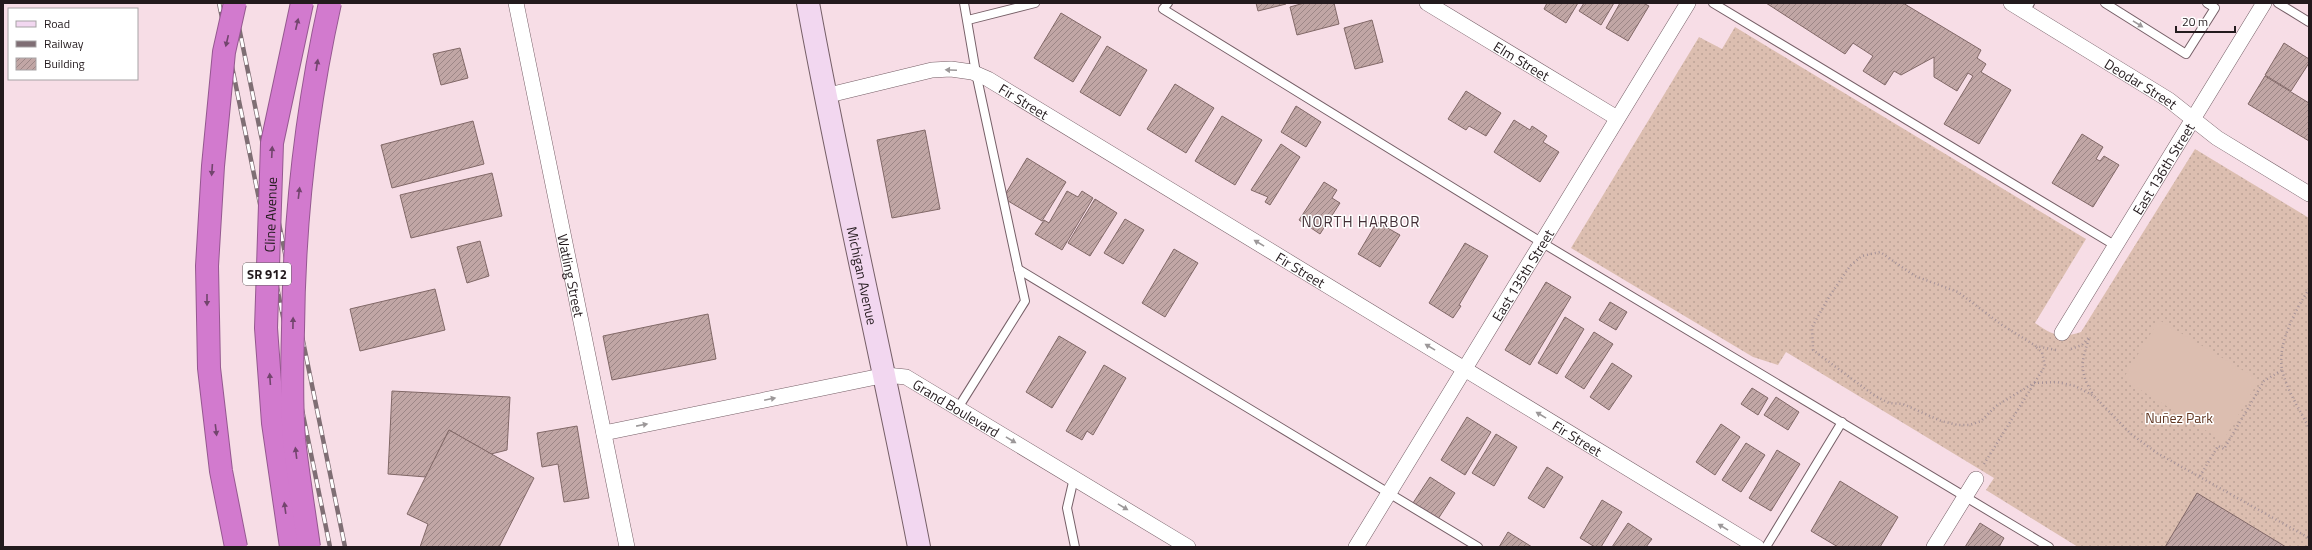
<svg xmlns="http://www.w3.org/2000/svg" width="2312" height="550" font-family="'Titillium Web',sans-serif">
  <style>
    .grass { fill: url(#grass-dots) }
    .garden { fill: #dcbeb0 }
    .building { fill: url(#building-hatch); stroke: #816867 }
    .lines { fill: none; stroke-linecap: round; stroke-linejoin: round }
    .service-casing { stroke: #765f67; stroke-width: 10 }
    .minor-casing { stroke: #765f67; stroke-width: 16 }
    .secondary-casing { stroke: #765f67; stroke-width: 24 }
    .path { stroke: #a49197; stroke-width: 2.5; stroke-dasharray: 1 3; stroke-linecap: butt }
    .service { stroke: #fff; stroke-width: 8 }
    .minor { stroke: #fff; stroke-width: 15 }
    .secondary { stroke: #f2d7f0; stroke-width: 22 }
    .rail-casing { stroke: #7f6e74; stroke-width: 4.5 }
    .rail { stroke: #fff; stroke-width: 3; stroke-dasharray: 9; stroke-linecap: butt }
    .motorway-bridge-casing { stroke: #955890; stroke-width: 24; stroke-linecap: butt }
    .motorway-bridge { stroke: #d27ace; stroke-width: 22 }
    .oneway { fill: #72456d }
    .oneway2 { fill: #9c9899 }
    .labels { text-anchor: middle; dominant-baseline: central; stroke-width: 3; stroke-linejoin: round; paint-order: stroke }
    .shield { fill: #fff; stroke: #655f61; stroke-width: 1 }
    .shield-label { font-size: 13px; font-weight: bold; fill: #231a1d }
    .street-label { font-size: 14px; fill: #231a1d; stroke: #fff }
    .park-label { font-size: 14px; fill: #613621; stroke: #fff }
    .neighbourhood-label { font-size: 15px; letter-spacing: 1px; fill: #432f36; stroke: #fff }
  </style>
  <defs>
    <pattern id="grass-dots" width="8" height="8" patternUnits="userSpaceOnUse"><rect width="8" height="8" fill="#dcbeb0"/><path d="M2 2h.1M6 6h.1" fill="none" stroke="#bca397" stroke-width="1.8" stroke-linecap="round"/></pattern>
    <pattern id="building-hatch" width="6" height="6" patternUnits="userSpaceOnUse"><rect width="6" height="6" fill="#c1a6a5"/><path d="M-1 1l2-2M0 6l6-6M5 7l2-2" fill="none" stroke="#9c8686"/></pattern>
  </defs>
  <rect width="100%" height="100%" fill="#f7dde6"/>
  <path class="grass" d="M1735,27L2086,239L2035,323C2052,335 2061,339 2081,332L2195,149L2309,218V547H2078L1986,490L1994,478L1786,352L1778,365L1753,357L1571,248L1699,37L1722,49Z"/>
  <polygon class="garden" points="2159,320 2259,380 2223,441 2123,379"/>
  <g class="building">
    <polygon points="1256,3 1286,3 1286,4 1258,11"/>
    <polygon points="1304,3 1334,3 1339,24 1297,35 1290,7"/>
    <polygon points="1547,3 1578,3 1566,23 1544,9"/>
    <polygon points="1584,3 1614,3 1601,25 1579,11"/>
    <polygon points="1620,3 1643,3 1649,6 1628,41 1606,28"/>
    <polygon points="1766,3 1903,3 1981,50 1977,58 1986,64 1981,72 2011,90 1979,144 1944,124 1973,76 1968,73 1957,91 1934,77 1934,57 1901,75 1894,71 1885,85 1863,71 1873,56 1853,43 1845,54"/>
    <polygon points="1061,13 1101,37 1073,82 1034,58"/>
    <polygon points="1372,20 1383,62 1355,69 1344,28"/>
    <polygon points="2284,43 2309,59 2309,63 2291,91 2265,75"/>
    <polygon points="1107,46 1147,70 1120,116 1080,92"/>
    <polygon points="460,48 468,78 441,85 433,54"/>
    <polygon points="2265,76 2309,103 2309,141 2248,104"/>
    <polygon points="1175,84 1214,108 1186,153 1147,129"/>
    <polygon points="1466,91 1501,113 1486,136 1469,126 1466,130 1448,119"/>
    <polygon points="1296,106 1321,122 1306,147 1281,132"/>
    <polygon points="1222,116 1262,140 1235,185 1195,161"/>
    <polygon points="1514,120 1530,130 1532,126 1547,136 1543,142 1559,152 1540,182 1494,152"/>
    <polygon points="473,121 484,164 392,188 381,145"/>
    <polygon points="925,130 940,209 892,218 877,140"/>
    <polygon points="2082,134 2103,147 2096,159 2100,161 2104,156 2119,165 2093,207 2052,183"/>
    <polygon points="1281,144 1300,157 1270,205 1265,202 1268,197 1251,190"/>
    <polygon points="1027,158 1066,182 1042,221 1003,198"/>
    <polygon points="492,173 502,216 411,238 400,195"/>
    <polygon points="1324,182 1337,190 1332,198 1340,203 1320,234 1299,220"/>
    <polygon points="1067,191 1078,197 1082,191 1093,198 1062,250 1035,234 1044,220 1049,223"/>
    <polygon points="1095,199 1117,213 1090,256 1068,243"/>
    <polygon points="1125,219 1144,230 1123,264 1104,253"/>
    <polygon points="1377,222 1400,235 1380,267 1358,254"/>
    <polygon points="480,241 489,276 467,283 457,247"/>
    <polygon points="1465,243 1488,256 1459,305 1461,306 1453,318 1429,303"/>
    <polygon points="1174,249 1198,263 1165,317 1142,303"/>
    <polygon points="1546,282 1571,297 1530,365 1505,350"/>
    <polygon points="435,289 445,330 360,351 350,309"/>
    <polygon points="1610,302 1627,312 1616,330 1599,320"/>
    <polygon points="708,314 716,359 612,380 603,336"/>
    <polygon points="1565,317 1584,329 1557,374 1538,363"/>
    <polygon points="1594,332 1613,344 1584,389 1565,377"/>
    <polygon points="1059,336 1086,352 1052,408 1026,392"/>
    <polygon points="1612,363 1632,376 1609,410 1590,397"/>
    <polygon points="1104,365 1126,378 1093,435 1087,431 1082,440 1066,431"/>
    <polygon points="1752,388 1768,398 1758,415 1741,404"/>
    <polygon points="392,391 510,397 507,450 491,454 449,430 426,477 388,474"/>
    <polygon points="1776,397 1799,412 1788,430 1764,415"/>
    <polygon points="1467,417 1491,432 1465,475 1441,460"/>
    <polygon points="1721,424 1740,437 1715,475 1696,462"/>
    <polygon points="577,426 589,498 564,502 558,464 542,467 537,433"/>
    <polygon points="449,430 534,478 499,547 420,547 428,524 407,514"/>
    <polygon points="1496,434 1517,447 1494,486 1472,473"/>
    <polygon points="1746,443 1765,455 1741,492 1722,480"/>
    <polygon points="1777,450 1800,464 1771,511 1749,498"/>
    <polygon points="1547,467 1563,477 1544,508 1528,498"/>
    <polygon points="1430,477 1455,493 1438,519 1413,503"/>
    <polygon points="1840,481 1898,517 1880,547 1838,547 1811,531"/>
    <polygon points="2197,493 2286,547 2165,547"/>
    <polygon points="1602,500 1622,512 1601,547 1595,547 1580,538"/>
    <polygon points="1628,523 1652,539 1646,547 1612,547"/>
    <polygon points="1980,523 2004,538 1999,547 1965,547"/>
    <polygon points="1508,532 1532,547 1499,547"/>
  </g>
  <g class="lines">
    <g class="service-casing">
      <g id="service">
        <polyline points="1168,3 1163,9 1541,242 2049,547"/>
        <polyline points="1713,3 2116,246"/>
        <polyline points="2105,3 2186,54 2215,8 2207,3"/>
        <polyline points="2278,3 2309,22"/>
        <polyline points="2025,12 2030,3"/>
        <polyline points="968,20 1035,3"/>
        <polyline points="1018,269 1478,547"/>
        <polyline points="958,408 1025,301 976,73 964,3"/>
        <polyline points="1074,478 1067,508 1075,547"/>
        <polyline points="1766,547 1842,422"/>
      </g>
    </g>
    <g class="minor-casing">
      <g id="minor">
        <path id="s1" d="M516,3L627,547"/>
        <path id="s2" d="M1427,3L1617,118"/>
        <path id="s3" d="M2011,3L2169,100L2217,138L2309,194"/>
        <path id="s4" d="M825,96L932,70L951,69L972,72L988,79L1757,547"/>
        <path id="s5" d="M2062,333L2264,3"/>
        <path id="s6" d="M604,433L886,375L906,377L1188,547"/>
        <path id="s7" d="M1356,547L1688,3"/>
        <polyline points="1934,547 1976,479"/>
      </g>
    </g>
    <g class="secondary-casing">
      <g id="secondary">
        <path id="s8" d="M808,3C841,185 884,365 919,547"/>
      </g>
    </g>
    <g class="path">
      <path d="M2309,289C2296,309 2277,344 2282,369C2286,389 2300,410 2309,428"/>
      <path d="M2089,339C2080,363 2080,374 2094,396"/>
      <polyline points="2071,349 2082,345 2090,336"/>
      <polyline points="2056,350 2036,346 2002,325 1958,292 1915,276 1880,252 1862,256 1850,266 1829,297 1812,327 1813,350 1875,396 1889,403 1903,404 1941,421 1958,425 1970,425 1981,421 1996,406 2034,383 2057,382 2075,386 2094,396 2131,434 2157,453 2309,538"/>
      <polyline points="1984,464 2045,366 2042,352 2036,347"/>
      <polyline points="2200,476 2218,446 2224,449 2264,381 2282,370"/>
    </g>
    <use href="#service" class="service"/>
    <use href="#minor" class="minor"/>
    <use href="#secondary" class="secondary"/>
    <g class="rail-casing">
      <g id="rail">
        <polyline points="219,3 330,547"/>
        <polyline points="234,3 345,547"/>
      </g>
    </g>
    <use href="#rail" class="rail"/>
    <g class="motorway-bridge-casing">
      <g id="motorway-bridge">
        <polyline points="235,3 224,52 213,166 207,266 209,368 221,471 236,547"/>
        <path id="s9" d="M291,547L273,423L266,328L272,143L302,3"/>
        <path d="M309,547C304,511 298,475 294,439C291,403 292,366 293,330C294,220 306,111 330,3"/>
      </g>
    </g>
    <use href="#motorway-bridge" class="motorway-bridge"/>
  </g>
  <defs><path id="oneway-solid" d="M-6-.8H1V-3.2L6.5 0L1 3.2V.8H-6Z"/></defs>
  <g class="oneway">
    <use href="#oneway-solid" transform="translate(297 24) rotate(-77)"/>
    <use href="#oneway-solid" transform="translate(227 41) rotate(103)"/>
    <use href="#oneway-solid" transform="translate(317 65) rotate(-81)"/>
    <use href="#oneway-solid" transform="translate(272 152) rotate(-87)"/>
    <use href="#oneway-solid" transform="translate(212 170) rotate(94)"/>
    <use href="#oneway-solid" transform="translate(299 193) rotate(-83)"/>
    <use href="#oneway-solid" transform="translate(207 300) rotate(90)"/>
    <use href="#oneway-solid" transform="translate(293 323) rotate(-89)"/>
    <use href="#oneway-solid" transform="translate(270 379) rotate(-94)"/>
    <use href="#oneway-solid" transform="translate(216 430) rotate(83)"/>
    <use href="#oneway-solid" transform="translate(296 453) rotate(-97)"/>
    <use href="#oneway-solid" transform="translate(285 508) rotate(-98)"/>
  </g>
  <g class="oneway2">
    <use href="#oneway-solid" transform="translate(2138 24) rotate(32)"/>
    <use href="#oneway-solid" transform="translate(951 70) rotate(-178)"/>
    <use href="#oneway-solid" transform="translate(1259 243) rotate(-149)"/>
    <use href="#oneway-solid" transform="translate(1430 347) rotate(-149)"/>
    <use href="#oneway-solid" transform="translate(770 399) rotate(-12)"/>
    <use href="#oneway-solid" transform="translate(1541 415) rotate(-149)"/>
    <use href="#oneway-solid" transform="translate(642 425) rotate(-11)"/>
    <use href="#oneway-solid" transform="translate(1011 440) rotate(31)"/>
    <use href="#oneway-solid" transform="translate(1123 507) rotate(31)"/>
    <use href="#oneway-solid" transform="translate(1723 527) rotate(-149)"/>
  </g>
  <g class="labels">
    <rect class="shield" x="243" y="263" width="48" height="22" rx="3"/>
    <g class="shield-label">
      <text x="267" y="274">SR 912</text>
    </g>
    <g class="street-label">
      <text stroke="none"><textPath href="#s2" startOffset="111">Elm Street</textPath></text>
      <text stroke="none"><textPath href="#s3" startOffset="153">Deodar Street</textPath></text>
      <text stroke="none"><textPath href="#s4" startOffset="210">Fir Street</textPath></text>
      <text stroke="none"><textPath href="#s5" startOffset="193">East 136th Street</textPath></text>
      <text stroke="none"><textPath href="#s9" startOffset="334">Cline Avenue</textPath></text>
      <text stroke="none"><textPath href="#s4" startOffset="534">Fir Street</textPath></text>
      <text stroke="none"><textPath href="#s1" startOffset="278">Watling Street</textPath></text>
      <text stroke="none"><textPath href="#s8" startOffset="278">Michigan Avenue</textPath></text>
      <text stroke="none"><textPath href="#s7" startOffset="319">East 135th Street</textPath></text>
      <text stroke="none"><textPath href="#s6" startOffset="367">Grand Boulevard</textPath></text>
      <text stroke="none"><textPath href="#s4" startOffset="858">Fir Street</textPath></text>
    </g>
    <g class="park-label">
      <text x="2179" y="417">Nuñez Park</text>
    </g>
    <g class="neighbourhood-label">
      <text x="1361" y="221">NORTH HARBOR</text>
    </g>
  </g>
  <rect width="2312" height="550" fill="none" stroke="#231a1d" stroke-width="8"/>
  <rect x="8" y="8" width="130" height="72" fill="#ffffff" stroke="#a7a3a5"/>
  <rect x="16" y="21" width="20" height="6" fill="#f2d7f0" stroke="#a7a3a5"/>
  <text x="44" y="28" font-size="12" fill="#231a1d">Road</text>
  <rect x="16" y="41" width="20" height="6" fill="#7f6e74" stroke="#a7a3a5"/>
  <text x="44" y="48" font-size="12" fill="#231a1d">Railway</text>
  <rect x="16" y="58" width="20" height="12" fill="url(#building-hatch)" stroke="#a7a3a5"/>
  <text x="44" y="68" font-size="12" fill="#231a1d">Building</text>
  <path d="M2176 26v6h59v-6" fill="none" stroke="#231a1d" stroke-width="2"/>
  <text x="2182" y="26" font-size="12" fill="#231a1d" stroke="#ffffff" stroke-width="3" paint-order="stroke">20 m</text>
</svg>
